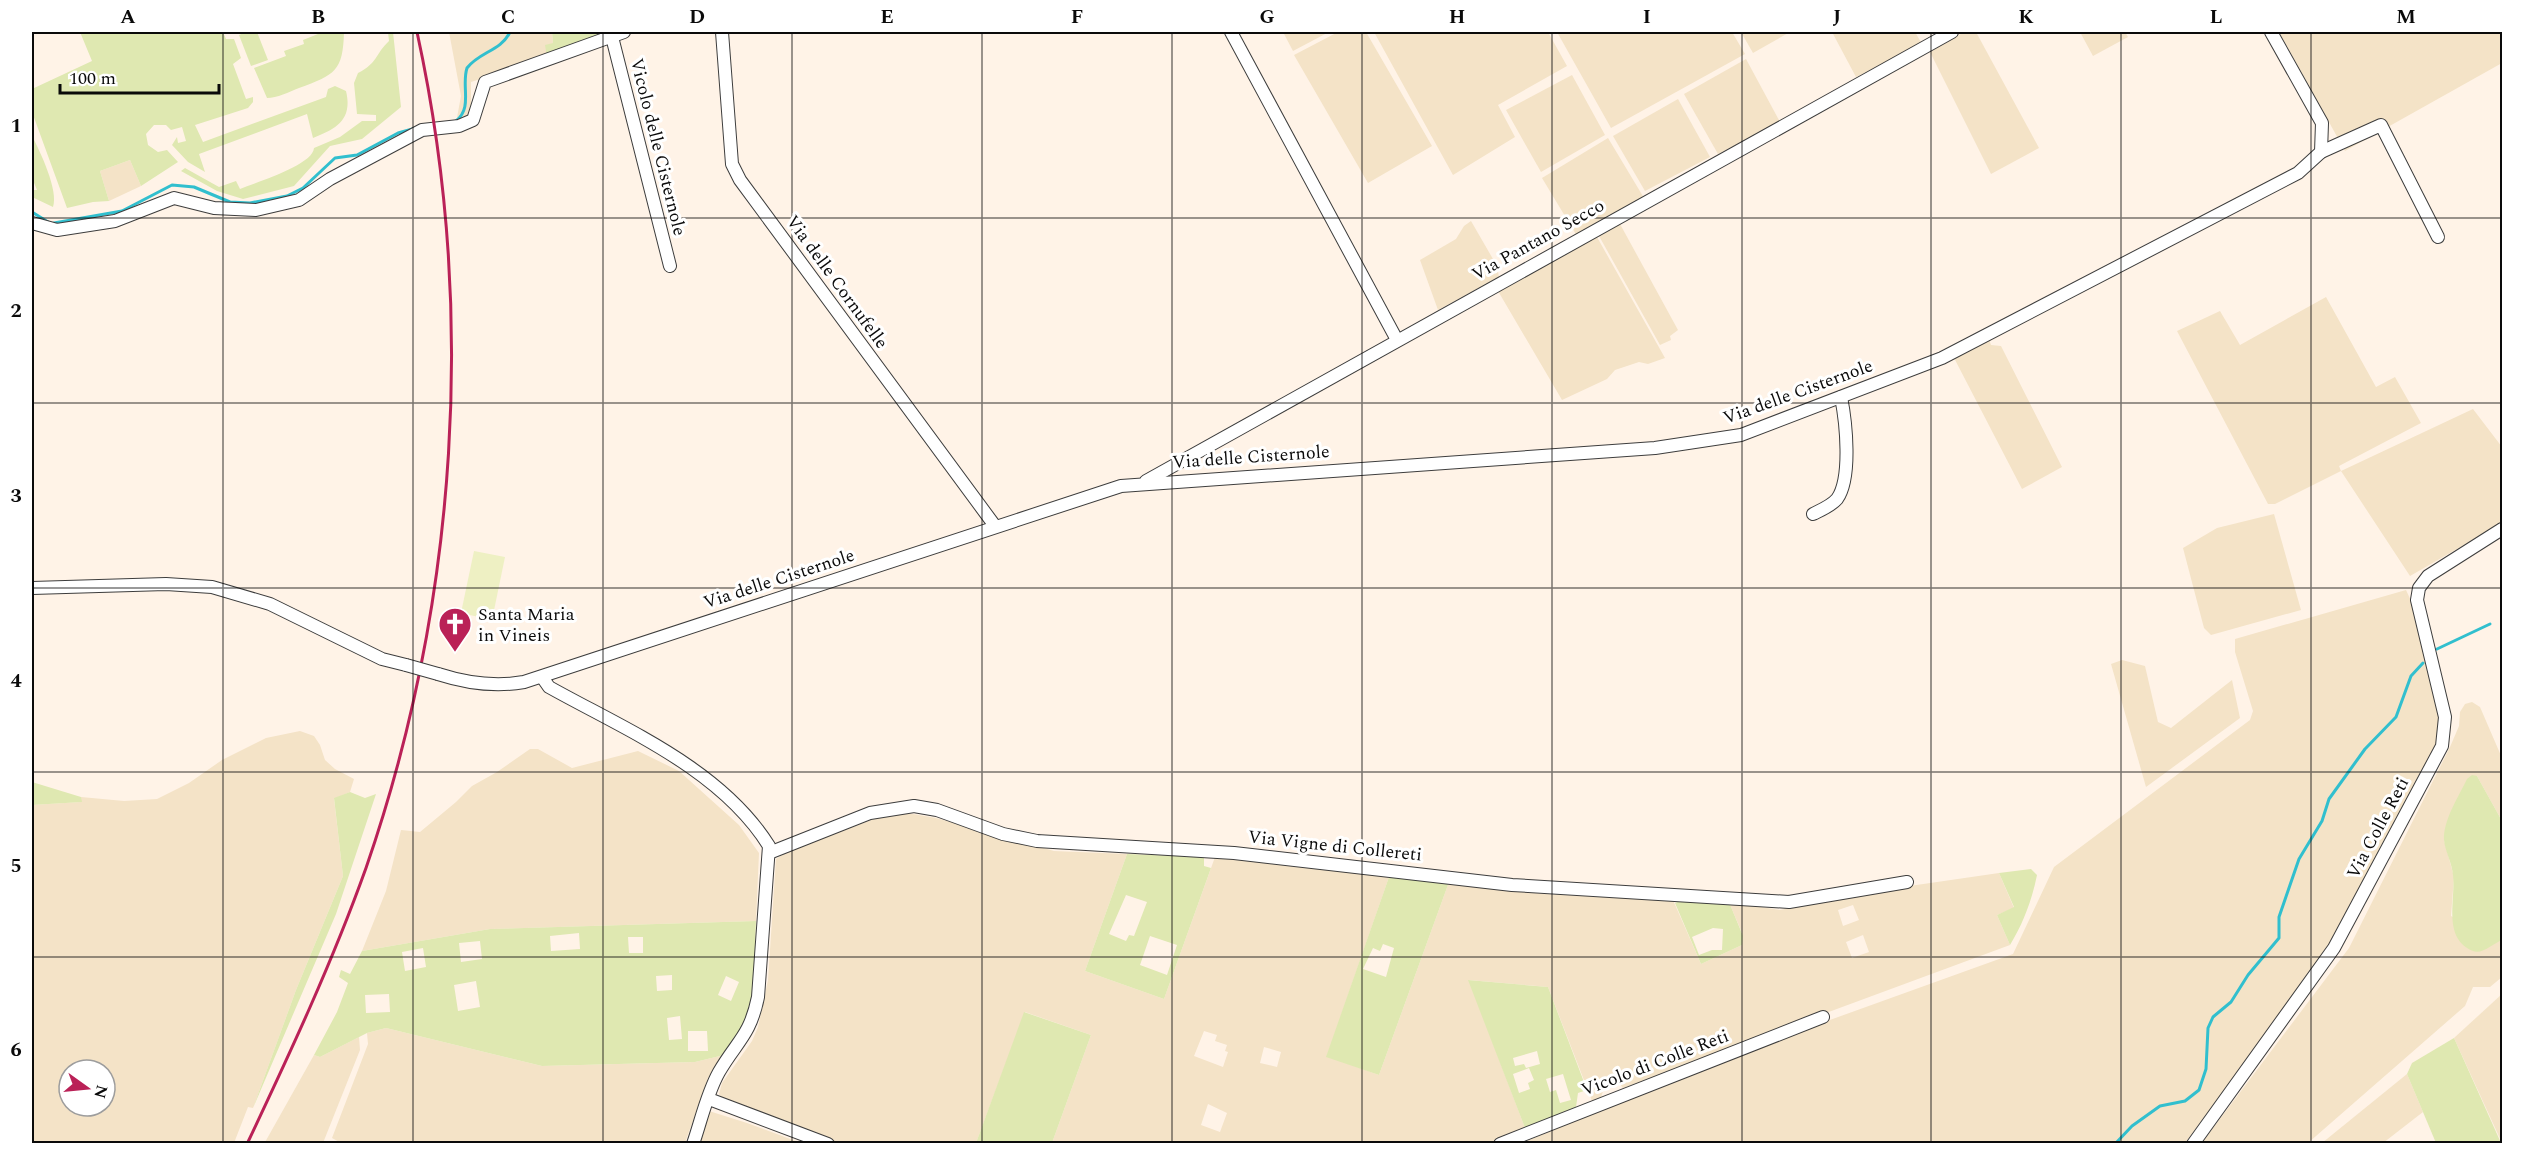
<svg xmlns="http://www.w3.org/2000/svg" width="2534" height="1175" font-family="Spectral,serif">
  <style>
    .farmland { fill: #f4e3c7; fill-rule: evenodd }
    .green { fill: #dfe8b1; fill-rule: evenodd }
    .pitch { fill: #eef0c3 }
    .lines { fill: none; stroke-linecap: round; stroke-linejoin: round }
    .stream { stroke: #31bfce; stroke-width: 3 }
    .minor-casing { stroke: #3d3d3d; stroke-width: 14 }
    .minor { stroke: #fff; stroke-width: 12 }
    .rail { stroke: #ba2157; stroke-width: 3 }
    .minor-bridge-casing { stroke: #3d3d3d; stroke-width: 14; stroke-linecap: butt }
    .minor-bridge { stroke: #fff; stroke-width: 12 }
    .grid { fill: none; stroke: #0a0a0a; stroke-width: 1.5; stroke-opacity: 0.55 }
    .labels { text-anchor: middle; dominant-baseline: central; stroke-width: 6; stroke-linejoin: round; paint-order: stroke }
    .street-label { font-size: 18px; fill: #0a0a0a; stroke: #fff }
    .poi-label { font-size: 18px; fill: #0a0a0a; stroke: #fff; text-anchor: start }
    .neatline { fill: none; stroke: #0a0a0a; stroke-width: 2 }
    .grid-label { font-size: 20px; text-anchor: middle; font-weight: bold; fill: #0a0a0a }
  </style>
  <rect width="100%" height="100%" fill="#fff3e7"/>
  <g class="farmland">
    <polygon points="449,32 552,32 553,43 547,57 471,82 471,111 468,119 456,123 461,96"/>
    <polygon points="1283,32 1329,32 1293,51"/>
    <polygon points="1338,32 1360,34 1366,32 1432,146 1368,183 1294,55"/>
    <polygon points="1374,32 1548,32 1567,66 1498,105 1515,137 1453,175"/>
    <polygon points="1557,32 1732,32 1745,54 1611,128"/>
    <polygon points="1741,32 1790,32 1753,53"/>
    <polygon points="1832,32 1915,32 1922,44 1856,77"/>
    <polygon points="1964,32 1976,32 2039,148 1991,174 1930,52"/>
    <polygon points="2080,32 2125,32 2128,37 2093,56"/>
    <polygon points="2279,32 2502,32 2502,63 2345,151"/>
    <polygon points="1746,59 1780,122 1718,154 1684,94"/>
    <polygon points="1572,75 1605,135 1541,172 1506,110"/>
    <polygon points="1678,99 1710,157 1645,191 1613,136"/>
    <polygon points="1608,138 1644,198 1577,236 1542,178"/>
    <polygon points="130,160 141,186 109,201 100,171"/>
    <polygon points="1471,221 1497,266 1499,277 1438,310 1420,260 1456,239 1464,226"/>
    <polygon points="1620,224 1678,330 1670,336 1671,340 1660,345 1599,236"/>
    <polygon points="1597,237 1665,358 1648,364 1639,362 1615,370 1607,379 1562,400 1498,291"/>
    <polygon points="2326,297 2376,387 2395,377 2421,423 2339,466 2341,471 2473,409 2502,447 2502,523 2410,576 2341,471 2275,504 2268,504 2177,331 2220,311 2240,345"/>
    <polygon points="1989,339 1991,345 2001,346 2062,467 2022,489 1953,356"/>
    <polygon points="2274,514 2301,610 2211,635 2204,628 2183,548 2217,528"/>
    <polygon points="2406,590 2413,605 2443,731 2332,945 2185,1143 1520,1144 1741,1052 2013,954 2054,867 2250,720 2253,711 2235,652 2235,639"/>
    <polygon points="2122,660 2145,666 2158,722 2171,728 2232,680 2240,718 2146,787 2111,664"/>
    <polygon points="2472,702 2480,707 2502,758 2502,821 2477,776 2444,840 2454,877 2451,916 2499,941 2502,940 2502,977 2490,987 2473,987 2465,1006 2308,1143 2201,1144 2349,948 2450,747 2459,726 2460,712 2465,704"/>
    <path d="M300,731L314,736L320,745L325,760L335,769L354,779L350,792L334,799L343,876L296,990L253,1108L248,1107L234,1143L32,1144V805L81,802V797L124,801L157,799L189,783L222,760L266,738ZM69,1070H105V1106H69Z"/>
    <polygon points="530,749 538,749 572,768 638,751 679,771 739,825 759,853 756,921 490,929 362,951 386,891 401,830 420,832 456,802 472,786 497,772"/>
    <path d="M887,814H913L936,818L1054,851L1127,854L1085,971L1164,999L1215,857L1389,877L1327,1056L1379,1075L1449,882L1543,894L1673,900L1701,964L1742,945V933L1729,902L1780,910L1882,890L1999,873L2014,908L1997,915L2010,945L1623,1088L1616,1080L1606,1083L1601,1097L1592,1101L1548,987L1469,980L1525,1128L1488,1143H1052L1091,1035L1025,1012L976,1143H840L725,1102L719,1094L722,1083L752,1041L758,1027L768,980L776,859L785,853ZM1853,905L1859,920L1843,926L1838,910ZM1863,935L1869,952L1852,958L1846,942ZM1204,1031L1217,1035L1215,1041L1227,1045L1225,1051L1228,1052L1223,1067L1194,1056ZM1264,1047L1281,1052L1277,1067L1260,1063ZM1208,1104L1227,1113L1220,1132L1201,1125Z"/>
    <polygon points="2502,994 2502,1143 2454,1038"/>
    <polygon points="386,1028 542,1066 695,1062 724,1055 708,1078 685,1143 343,1144 332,1138 368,1044 367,1033"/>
    <polygon points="359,1037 360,1050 323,1143 264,1144 314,1055 320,1057"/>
    <polygon points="2407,1074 2423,1112 2383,1143 2322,1143"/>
    <polygon points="709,1111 747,1123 801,1143 697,1144"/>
  </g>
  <g class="green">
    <path d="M80,32H223L226,39H234L241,58L233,64L246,99L253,97V102L248,108L195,125L203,142L326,97L328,89L335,86L346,91C353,120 336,129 313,138L307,114L199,154L205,172L188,162L172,145L177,137L178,143L186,141L182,127L171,130L166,125H154L146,134L148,145L158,152L167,150L178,162L141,186L130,160L100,171L109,201L93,202L67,208L32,112V89L92,61Z"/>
    <polygon points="246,32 257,32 268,60 251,66 239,35"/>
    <path d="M318,32H344C343,71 335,75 299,88C289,92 277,98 267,98L254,68L286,56L284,51L304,44L303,40L318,34Z"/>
    <path d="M388,32H393L401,107L362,139L330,146L294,186L243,199L217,191L181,171L185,168L219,187L236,181L240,189C257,182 313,165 314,148L340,137L362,121H376V115L357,114L354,83L358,73C378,63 375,54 389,41Z"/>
    <polygon points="552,32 619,32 547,57 545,45 553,43"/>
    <path d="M32,136C40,151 59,191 53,207L32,197V190H37L32,178Z"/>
    <path d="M2472,775L2477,776L2502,821V940C2494,943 2482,955 2473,951C2442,938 2456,900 2453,875C2452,863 2445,851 2444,840C2443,820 2459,796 2467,779Z"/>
    <polygon points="32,782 81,797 82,802 32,805"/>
    <polygon points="350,792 365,798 376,794 336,914 253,1108 296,990 343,876 334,798"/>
    <path d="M1127,854L1204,857V866L1211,868L1164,999L1085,971ZM1126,895L1147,902L1134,936L1129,935L1126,941L1109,934ZM1150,936L1177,945L1167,975L1140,965Z"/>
    <path d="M2031,869L2037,875C2032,900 2023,924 2010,945L1997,915L2014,907L1999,873Z"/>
    <path d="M1389,877L1449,882L1379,1075L1326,1057ZM1383,944L1394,948L1386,977L1363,969L1373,948L1380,951Z"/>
    <path d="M1683,900L1729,902L1743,936L1742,945L1701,964L1675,903ZM1713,928L1723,929L1722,950H1712L1699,955L1692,937Z"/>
    <path d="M756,921C754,955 759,997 743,1028C739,1037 730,1046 724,1055L695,1062L542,1066L386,1028L367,1033L320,1057L314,1055L337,1012L348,983L339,977L341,970L350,974L362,951L490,929ZM579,933L580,949L551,951L550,936ZM628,937H643V953H629ZM480,941L482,959L461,962L459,943ZM423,948L426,967L405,971L402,952ZM672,975V990L657,991L656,976ZM726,976L739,982L731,1001L718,995ZM476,981L480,1007L458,1011L454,985ZM389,994L390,1012L366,1013L365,995ZM680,1016L682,1039L669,1040L667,1018ZM688,1031H707L708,1051H688Z"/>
    <path d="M1468,980L1548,987L1587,1090L1578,1093L1576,1107L1525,1128ZM1537,1051L1540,1064L1526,1068L1524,1064L1515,1066L1513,1058ZM1529,1068L1534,1080L1528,1083L1530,1089L1519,1093L1513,1074ZM1563,1074L1571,1100L1560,1103L1556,1090L1550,1092L1546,1079Z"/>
    <polygon points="1024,1012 1091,1035 1052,1143 976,1143"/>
    <polygon points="2454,1038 2501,1143 2436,1143 2407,1074 2412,1063"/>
  </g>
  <polygon class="pitch" points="474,551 505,557 492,620 461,613"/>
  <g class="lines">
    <g class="stream">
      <path d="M456,121C473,108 461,86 467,68C479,52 501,51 510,32"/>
      <polyline points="32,212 48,222"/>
      <polyline points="54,223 122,211 172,185 194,187 230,202 250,203 287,196 303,188 335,158 357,155 398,133 416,128"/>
      <polyline points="2437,649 2490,624"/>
      <polyline points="2115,1144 2132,1126 2160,1106 2185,1101 2199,1090 2206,1069 2208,1028 2213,1017 2231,1002 2248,975 2279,938 2279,917 2299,859 2322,821 2329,799 2365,749 2396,717 2411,676 2423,663"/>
    </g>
    <g class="minor-casing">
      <g id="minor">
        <polyline points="722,32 732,164 740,180 995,526"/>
        <polyline points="1231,32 1397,340"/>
        <polyline points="612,37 670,266"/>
        <polyline points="2321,152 2381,125 2438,237"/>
        <polyline points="32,223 57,230 115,221 174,198 214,208 256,210 299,200 330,179 422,130 459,126 473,120 485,82 624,32"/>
        <polyline points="1146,481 1952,32"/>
        <path d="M1813,514C1821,510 1831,506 1837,499C1852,478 1846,422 1841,397"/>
        <polyline points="32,588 166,584 212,587 270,604 382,659 406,665"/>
        <path d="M438,674C466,683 496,687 524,682L1121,486L1655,448L1741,435L1942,358L2298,173L2321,152L2322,123L2271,32"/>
        <path d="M542,677L549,687C626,730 721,769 769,846L758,997C750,1036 737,1041 719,1072C707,1093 701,1121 693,1144"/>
        <polyline points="769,853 870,813 914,806 937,810 1003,834 1037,841 1234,853 1512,885 1789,902 1907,882"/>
        <polyline points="709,1099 828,1144"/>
        <polyline points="1500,1144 1823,1017"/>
        <polyline points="2193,1144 2334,948 2442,746 2445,717 2417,600 2419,588 2428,576 2502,529"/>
      </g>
    </g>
    <use href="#minor" class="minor"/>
    <path class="rail" d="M247,1144C290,1053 332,963 366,868C458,602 477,307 417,32"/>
    <g class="minor-bridge-casing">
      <polyline id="minor-bridge" points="406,665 438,674"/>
    </g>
    <use href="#minor-bridge" class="minor-bridge"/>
  </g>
  <path class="grid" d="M223,32V1144M413,32V1144M603,32V1144M792,32V1144M982,32V1144M1172,32V1144M1362,32V1144M1552,32V1144M1742,32V1144M1931,32V1144M2121,32V1144M2311,32V1144M32,218H2502M32,403H2502M32,588H2502M32,772H2502M32,957H2502"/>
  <defs>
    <g id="church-pin" transform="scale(1.725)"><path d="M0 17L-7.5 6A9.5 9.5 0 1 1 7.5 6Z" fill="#ba2157" stroke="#fff"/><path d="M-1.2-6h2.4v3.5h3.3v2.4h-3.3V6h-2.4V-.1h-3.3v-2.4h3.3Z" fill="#fff"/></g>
  </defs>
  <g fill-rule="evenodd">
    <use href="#church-pin" x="455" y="624"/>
  </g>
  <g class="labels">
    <g class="street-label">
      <text transform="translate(658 147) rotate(76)">Vicolo delle Cisternole</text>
      <text transform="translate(1538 240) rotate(-29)">Via Pantano Secco</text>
      <text transform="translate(837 282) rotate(54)">Via delle Cornufelle</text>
      <text transform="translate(1798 392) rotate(-20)">Via delle Cisternole</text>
      <text transform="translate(1251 457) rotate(-4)">Via delle Cisternole</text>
      <text transform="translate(779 579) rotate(-18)">Via delle Cisternole</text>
      <text transform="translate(2378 828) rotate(-62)">Via Colle Reti</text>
      <text transform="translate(1335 846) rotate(6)">Via Vigne di Collereti</text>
      <text transform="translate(1655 1063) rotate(-21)">Vicolo di Colle Reti</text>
    </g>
    <g class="poi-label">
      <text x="478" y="614">Santa Maria<tspan x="478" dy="21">in Vineis</tspan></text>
    </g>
  </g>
  <rect width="2534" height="1175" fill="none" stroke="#ffffff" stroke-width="66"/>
  <g transform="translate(87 1088) rotate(105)"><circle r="28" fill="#ffffff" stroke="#9d9d9d" stroke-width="1.5"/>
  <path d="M0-4.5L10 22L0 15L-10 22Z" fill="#ba2157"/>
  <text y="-9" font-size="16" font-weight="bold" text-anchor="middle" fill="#0a0a0a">N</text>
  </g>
  <path d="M60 84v9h159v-9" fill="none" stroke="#0a0a0a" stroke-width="3"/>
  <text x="69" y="84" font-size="18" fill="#0a0a0a" stroke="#ffffff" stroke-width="4.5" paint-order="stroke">100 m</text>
  <rect x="33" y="33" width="2468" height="1109" class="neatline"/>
  <g class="grid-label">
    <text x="128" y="23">A</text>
    <text x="318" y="23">B</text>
    <text x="508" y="23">C</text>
    <text x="697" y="23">D</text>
    <text x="887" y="23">E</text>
    <text x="1077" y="23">F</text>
    <text x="1267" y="23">G</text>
    <text x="1457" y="23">H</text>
    <text x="1647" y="23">I</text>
    <text x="1837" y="23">J</text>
    <text x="2026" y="23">K</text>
    <text x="2216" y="23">L</text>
    <text x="2406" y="23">M</text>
    <text x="16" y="132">1</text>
    <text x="16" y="317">2</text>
    <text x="16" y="502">3</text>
    <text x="16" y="687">4</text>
    <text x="16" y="872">5</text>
    <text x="16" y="1056">6</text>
  </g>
</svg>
